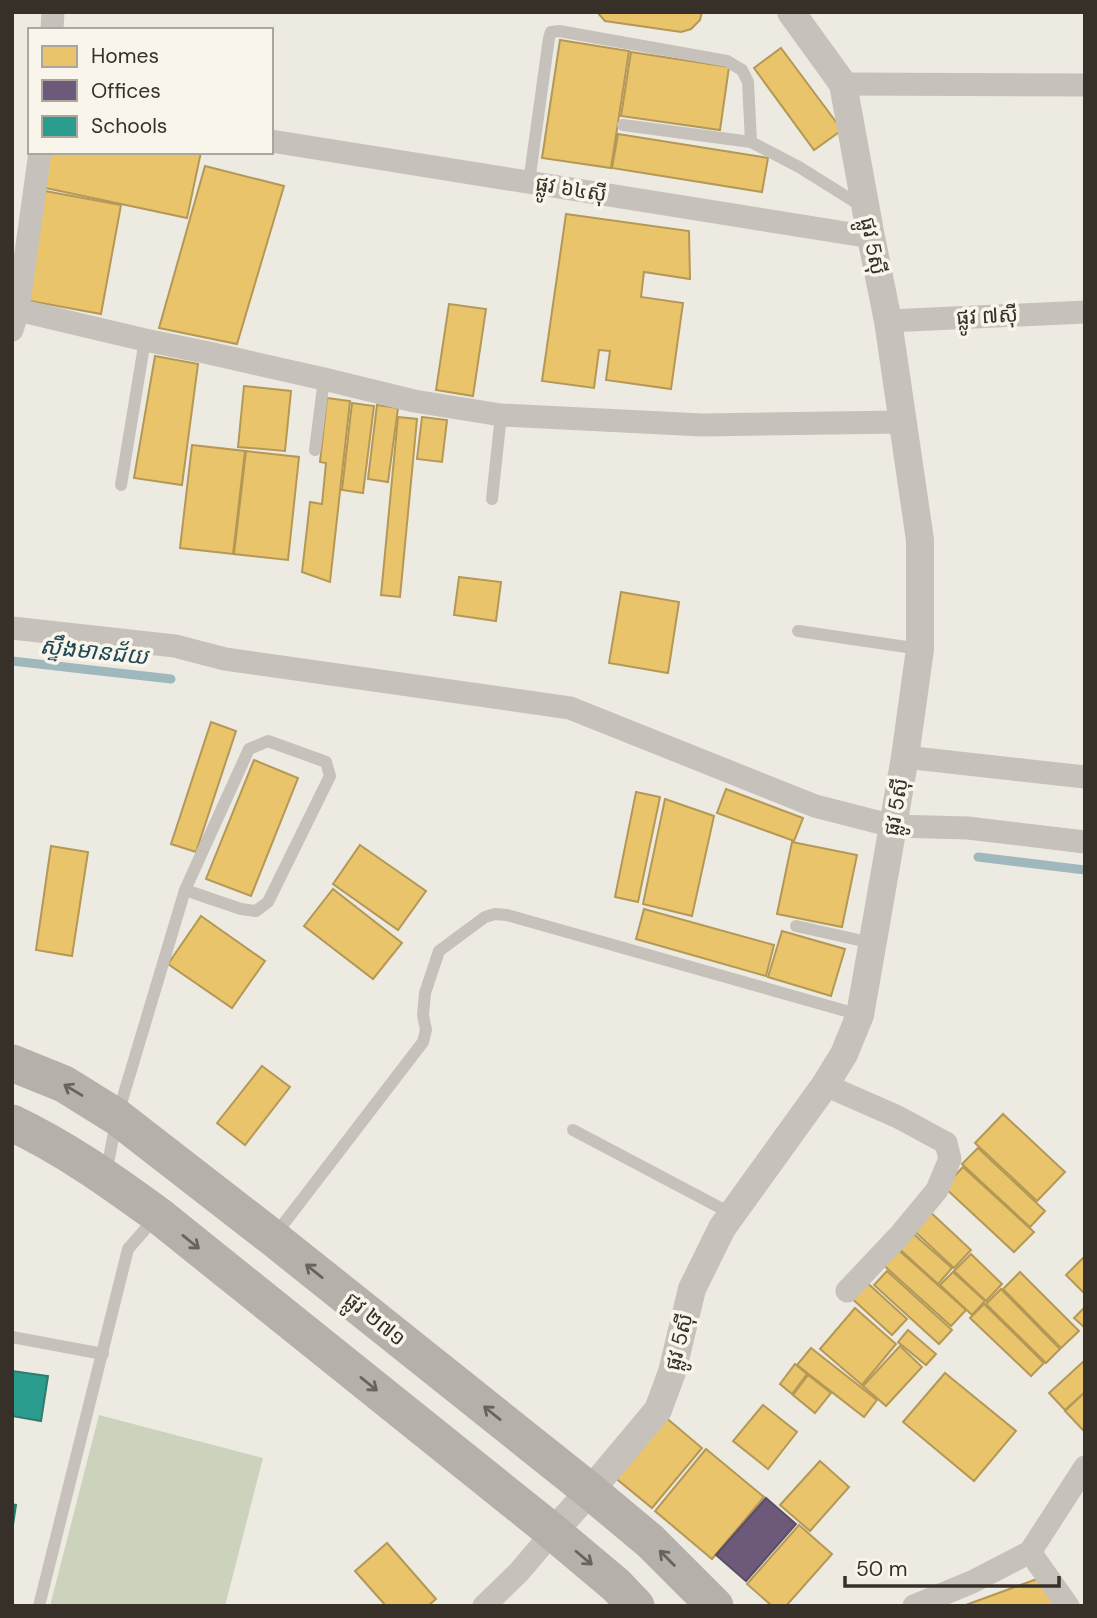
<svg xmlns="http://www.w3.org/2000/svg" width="1097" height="1618" font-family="'DM Sans','Noto Sans Khmer',sans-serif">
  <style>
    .green { fill: #cbd3bd }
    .homes { fill: #e9c46a; stroke: #b49856; stroke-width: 2 }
    .offices { fill: #6d597a; stroke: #5d4d62; stroke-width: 2 }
    .schools { fill: #2a9d8f; stroke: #2e7c70; stroke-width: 2 }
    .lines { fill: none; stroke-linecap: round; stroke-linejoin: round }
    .stream { stroke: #9fb8bd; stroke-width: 9 }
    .service { stroke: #c6c2bb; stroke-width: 12 }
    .minor { stroke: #c6c2bb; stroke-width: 23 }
    .tertiary { stroke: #c6c2bb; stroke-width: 28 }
    .primary { stroke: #b5b0aa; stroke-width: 37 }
    .oneway { stroke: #69635d }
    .labels { text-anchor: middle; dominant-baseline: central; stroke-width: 7; stroke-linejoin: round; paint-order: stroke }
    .street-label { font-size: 21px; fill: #373029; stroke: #f9f5ea }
    .water-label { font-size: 23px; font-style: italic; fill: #204a57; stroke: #f9f5ea }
  </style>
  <rect width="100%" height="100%" fill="#edeae2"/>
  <polygon class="green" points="99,1415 263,1458 225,1606 50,1606"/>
  <g class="homes">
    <polygon points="597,12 702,12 700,20 691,29 681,32 605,21"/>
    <polygon points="560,40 629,51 611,168 542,158"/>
    <polygon points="781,48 842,130 814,150 754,68"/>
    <polygon points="631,52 729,67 720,130 621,116"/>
    <polygon points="618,134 768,158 762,192 612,168"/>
    <polygon points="49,152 201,152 187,218 41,187"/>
    <polygon points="205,166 284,186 237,344 159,328"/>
    <polygon points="45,191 121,205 101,314 25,300"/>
    <polygon points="566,214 689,231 690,279 644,272 641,297 683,303 671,389 606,380 610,351 599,350 594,388 542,381"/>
    <polygon points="449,304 486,309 473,396 436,390"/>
    <polygon points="155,356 198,364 182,485 134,478"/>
    <polygon points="244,386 291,391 285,451 238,447"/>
    <polygon points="327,398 350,401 330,582 302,572 310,502 322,504 326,463 320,462"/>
    <polygon points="352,403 374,406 363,493 342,490"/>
    <polygon points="377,405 398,408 388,482 368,479"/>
    <polygon points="398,417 417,419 400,597 381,595"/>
    <polygon points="422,417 447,420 442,462 417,459"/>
    <polygon points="192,445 245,451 233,554 180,548"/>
    <polygon points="246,451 299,457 288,560 234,554"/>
    <polygon points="459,577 501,582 496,621 454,615"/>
    <polygon points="621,592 679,602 668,673 609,663"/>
    <polygon points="211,722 236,731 196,852 171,844"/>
    <polygon points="254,760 298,778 251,896 206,879"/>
    <polygon points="726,789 803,818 794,841 717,813"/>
    <polygon points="636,792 660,797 638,902 615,897"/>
    <polygon points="665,799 714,816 692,916 643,904"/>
    <polygon points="792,842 857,855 842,927 777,914"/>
    <polygon points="360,845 426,891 398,930 333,884"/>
    <polygon points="51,846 88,852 72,956 36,950"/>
    <polygon points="333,889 402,943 373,979 304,926"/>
    <polygon points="644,909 774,945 766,976 636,939"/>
    <polygon points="201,916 265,961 232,1008 168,964"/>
    <polygon points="782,931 845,949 831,996 768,977"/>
    <polygon points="262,1066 290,1087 245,1145 217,1123"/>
    <polygon points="1003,1114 1065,1172 1037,1201 975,1143"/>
    <polygon points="978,1148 1045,1211 1030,1227 962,1164"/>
    <polygon points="963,1167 1034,1232 1014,1252 944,1187"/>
    <polygon points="927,1209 971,1250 954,1268 910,1227"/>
    <polygon points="909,1230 952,1268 938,1284 895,1245"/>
    <polygon points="894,1246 966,1310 951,1326 880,1262"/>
    <polygon points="971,1254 1002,1284 986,1301 954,1271"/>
    <polygon points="1085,1256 1085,1294 1066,1275"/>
    <polygon points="887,1271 952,1330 939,1344 874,1285"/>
    <polygon points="953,1272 985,1301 972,1315 940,1285"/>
    <polygon points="1020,1272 1079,1331 1061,1348 1003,1289"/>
    <polygon points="863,1279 907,1319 892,1335 848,1295"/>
    <polygon points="1001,1289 1060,1349 1046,1363 986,1304"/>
    <polygon points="984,1304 1044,1363 1031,1376 970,1318"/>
    <polygon points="1085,1307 1085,1328 1074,1318"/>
    <polygon points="855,1308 896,1344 862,1385 820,1349"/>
    <polygon points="908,1330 936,1354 926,1365 898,1342"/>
    <polygon points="900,1346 922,1367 886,1406 863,1386"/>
    <polygon points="811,1348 877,1400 864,1417 797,1365"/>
    <polygon points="1085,1360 1085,1392 1065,1410 1049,1393"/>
    <polygon points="795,1364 807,1374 792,1394 780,1384"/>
    <polygon points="945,1373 1016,1431 974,1481 903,1422"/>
    <polygon points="808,1375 831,1393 815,1413 793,1395"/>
    <polygon points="1085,1392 1085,1429 1083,1430 1065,1411"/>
    <polygon points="763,1405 797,1432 768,1469 733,1441"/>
    <polygon points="664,1416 702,1448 652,1508 613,1476"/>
    <polygon points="706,1449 764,1497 712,1559 655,1511"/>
    <polygon points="820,1461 849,1487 810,1531 780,1505"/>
    <polygon points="799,1525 832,1554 786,1606 772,1606 747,1584"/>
    <polygon points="387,1543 436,1599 428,1606 386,1606 355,1571"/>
    <polygon points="1045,1576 1056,1606 963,1606"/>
  </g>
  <polygon class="offices" points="766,1498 796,1524 746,1581 716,1555"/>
  <g class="schools">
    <polygon points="12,1371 48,1376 41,1421 12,1416"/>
    <polygon points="12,1504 16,1505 12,1531"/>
  </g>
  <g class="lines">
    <g class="stream">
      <polyline points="12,661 171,679"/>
      <polyline points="978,857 1085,870"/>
    </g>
    <g class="service">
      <polyline points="623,125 751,142 799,167 863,207"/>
      <polyline points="529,182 549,38 551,32 559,31 727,61 742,70 748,82 751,142"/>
      <polyline points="315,450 324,379"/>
      <polyline points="121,485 145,340"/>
      <polyline points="492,499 501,415"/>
      <polyline points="798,631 920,649"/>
      <polyline points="796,926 872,943"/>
      <polyline points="573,1130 732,1214"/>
      <polyline points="106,1174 117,1117 185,890 249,749 268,741 326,762 330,776 268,902 256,911 241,909 185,890"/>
      <polyline points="275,1235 423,1042 426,1030 423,1015 425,993 439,951 485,917 495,914 507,915 860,1015"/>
      <polyline points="12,1337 103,1354"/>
      <polyline points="39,1606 128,1249 155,1218"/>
    </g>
    <g class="minor">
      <polyline points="52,30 53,12"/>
      <polyline points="843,84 1085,85"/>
      <polyline points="271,141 871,237"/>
      <polyline points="18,310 145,340 209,353 324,379 414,401 501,415 702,425 902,422"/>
      <polyline points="888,321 1085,312"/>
      <polyline points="12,330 18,310 40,152"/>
      <polyline points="12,628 175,646 225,659 570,708 815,806 893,826 968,828 1085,842"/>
      <polyline points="905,757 1085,777"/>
      <polyline points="825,1085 898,1117 946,1143 950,1159 937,1190 899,1236 847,1291"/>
      <polyline points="1030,1552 1068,1606"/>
      <polyline points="484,1606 519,1572 553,1532"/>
      <polyline points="914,1606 972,1582 1030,1552 1085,1467"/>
    </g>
    <polyline class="tertiary" points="553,1532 590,1491 658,1410 672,1372 692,1289 722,1228 825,1085 844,1054 860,1015 905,757 920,649 920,540 888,321 871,237 843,84 791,12"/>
    <g class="primary">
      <polyline points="12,1063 64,1084 117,1117 273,1238 590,1491 650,1541 715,1606"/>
      <path d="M12,1123C65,1148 111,1181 158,1215L553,1532L616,1585L636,1606"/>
    </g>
  </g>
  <defs><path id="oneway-shaft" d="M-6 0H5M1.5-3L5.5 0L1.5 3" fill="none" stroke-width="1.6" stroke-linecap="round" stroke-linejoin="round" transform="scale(1.75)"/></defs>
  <g class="oneway">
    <use href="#oneway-shaft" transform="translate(73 1090) rotate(-149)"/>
    <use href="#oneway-shaft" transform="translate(191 1242) rotate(39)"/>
    <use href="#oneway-shaft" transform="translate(314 1271) rotate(-141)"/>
    <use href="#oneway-shaft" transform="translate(369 1384) rotate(39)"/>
    <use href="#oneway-shaft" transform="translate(492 1413) rotate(-141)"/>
    <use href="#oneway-shaft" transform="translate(584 1558) rotate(40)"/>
    <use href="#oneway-shaft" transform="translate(667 1558) rotate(-135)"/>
  </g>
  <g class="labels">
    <g class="street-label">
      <text transform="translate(571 189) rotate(9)">ផ្លូវ ៦៤ស៊ី</text>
      <text transform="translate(873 246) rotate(79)">ផ្លូវ 5ស៊ី</text>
      <text transform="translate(987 316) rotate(-3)">ផ្លូវ ៧ស៊ី</text>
      <text transform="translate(896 807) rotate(-80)">ផ្លូវ 5ស៊ី</text>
      <text transform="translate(375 1319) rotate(39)">ផ្លូវ ២៧១</text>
      <text transform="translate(679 1342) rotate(-76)">ផ្លូវ 5ស៊ី</text>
    </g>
    <g class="water-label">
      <text transform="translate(94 651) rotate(6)">ស្ទឹងមានជ័យ</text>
    </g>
  </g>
  <rect width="1097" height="1618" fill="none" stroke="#373029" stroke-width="28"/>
  <rect x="28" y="28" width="245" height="126" fill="#f9f5ea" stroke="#aba69d" stroke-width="2"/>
  <rect x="42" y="46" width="35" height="21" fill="#e9c46a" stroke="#aba69d" stroke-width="2"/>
  <text x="91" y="63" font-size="21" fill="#373029">Homes</text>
  <rect x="42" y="80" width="35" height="21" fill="#6d597a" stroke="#aba69d" stroke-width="2"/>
  <text x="91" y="98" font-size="21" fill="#373029">Offices</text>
  <rect x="42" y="116" width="35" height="21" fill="#2a9d8f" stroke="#aba69d" stroke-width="2"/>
  <text x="91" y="133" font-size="21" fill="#373029">Schools</text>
  <path d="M845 1576v10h214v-10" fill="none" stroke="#373029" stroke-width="3.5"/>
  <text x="856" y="1576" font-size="21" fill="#373029" stroke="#f9f5ea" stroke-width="5" paint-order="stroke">50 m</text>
</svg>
